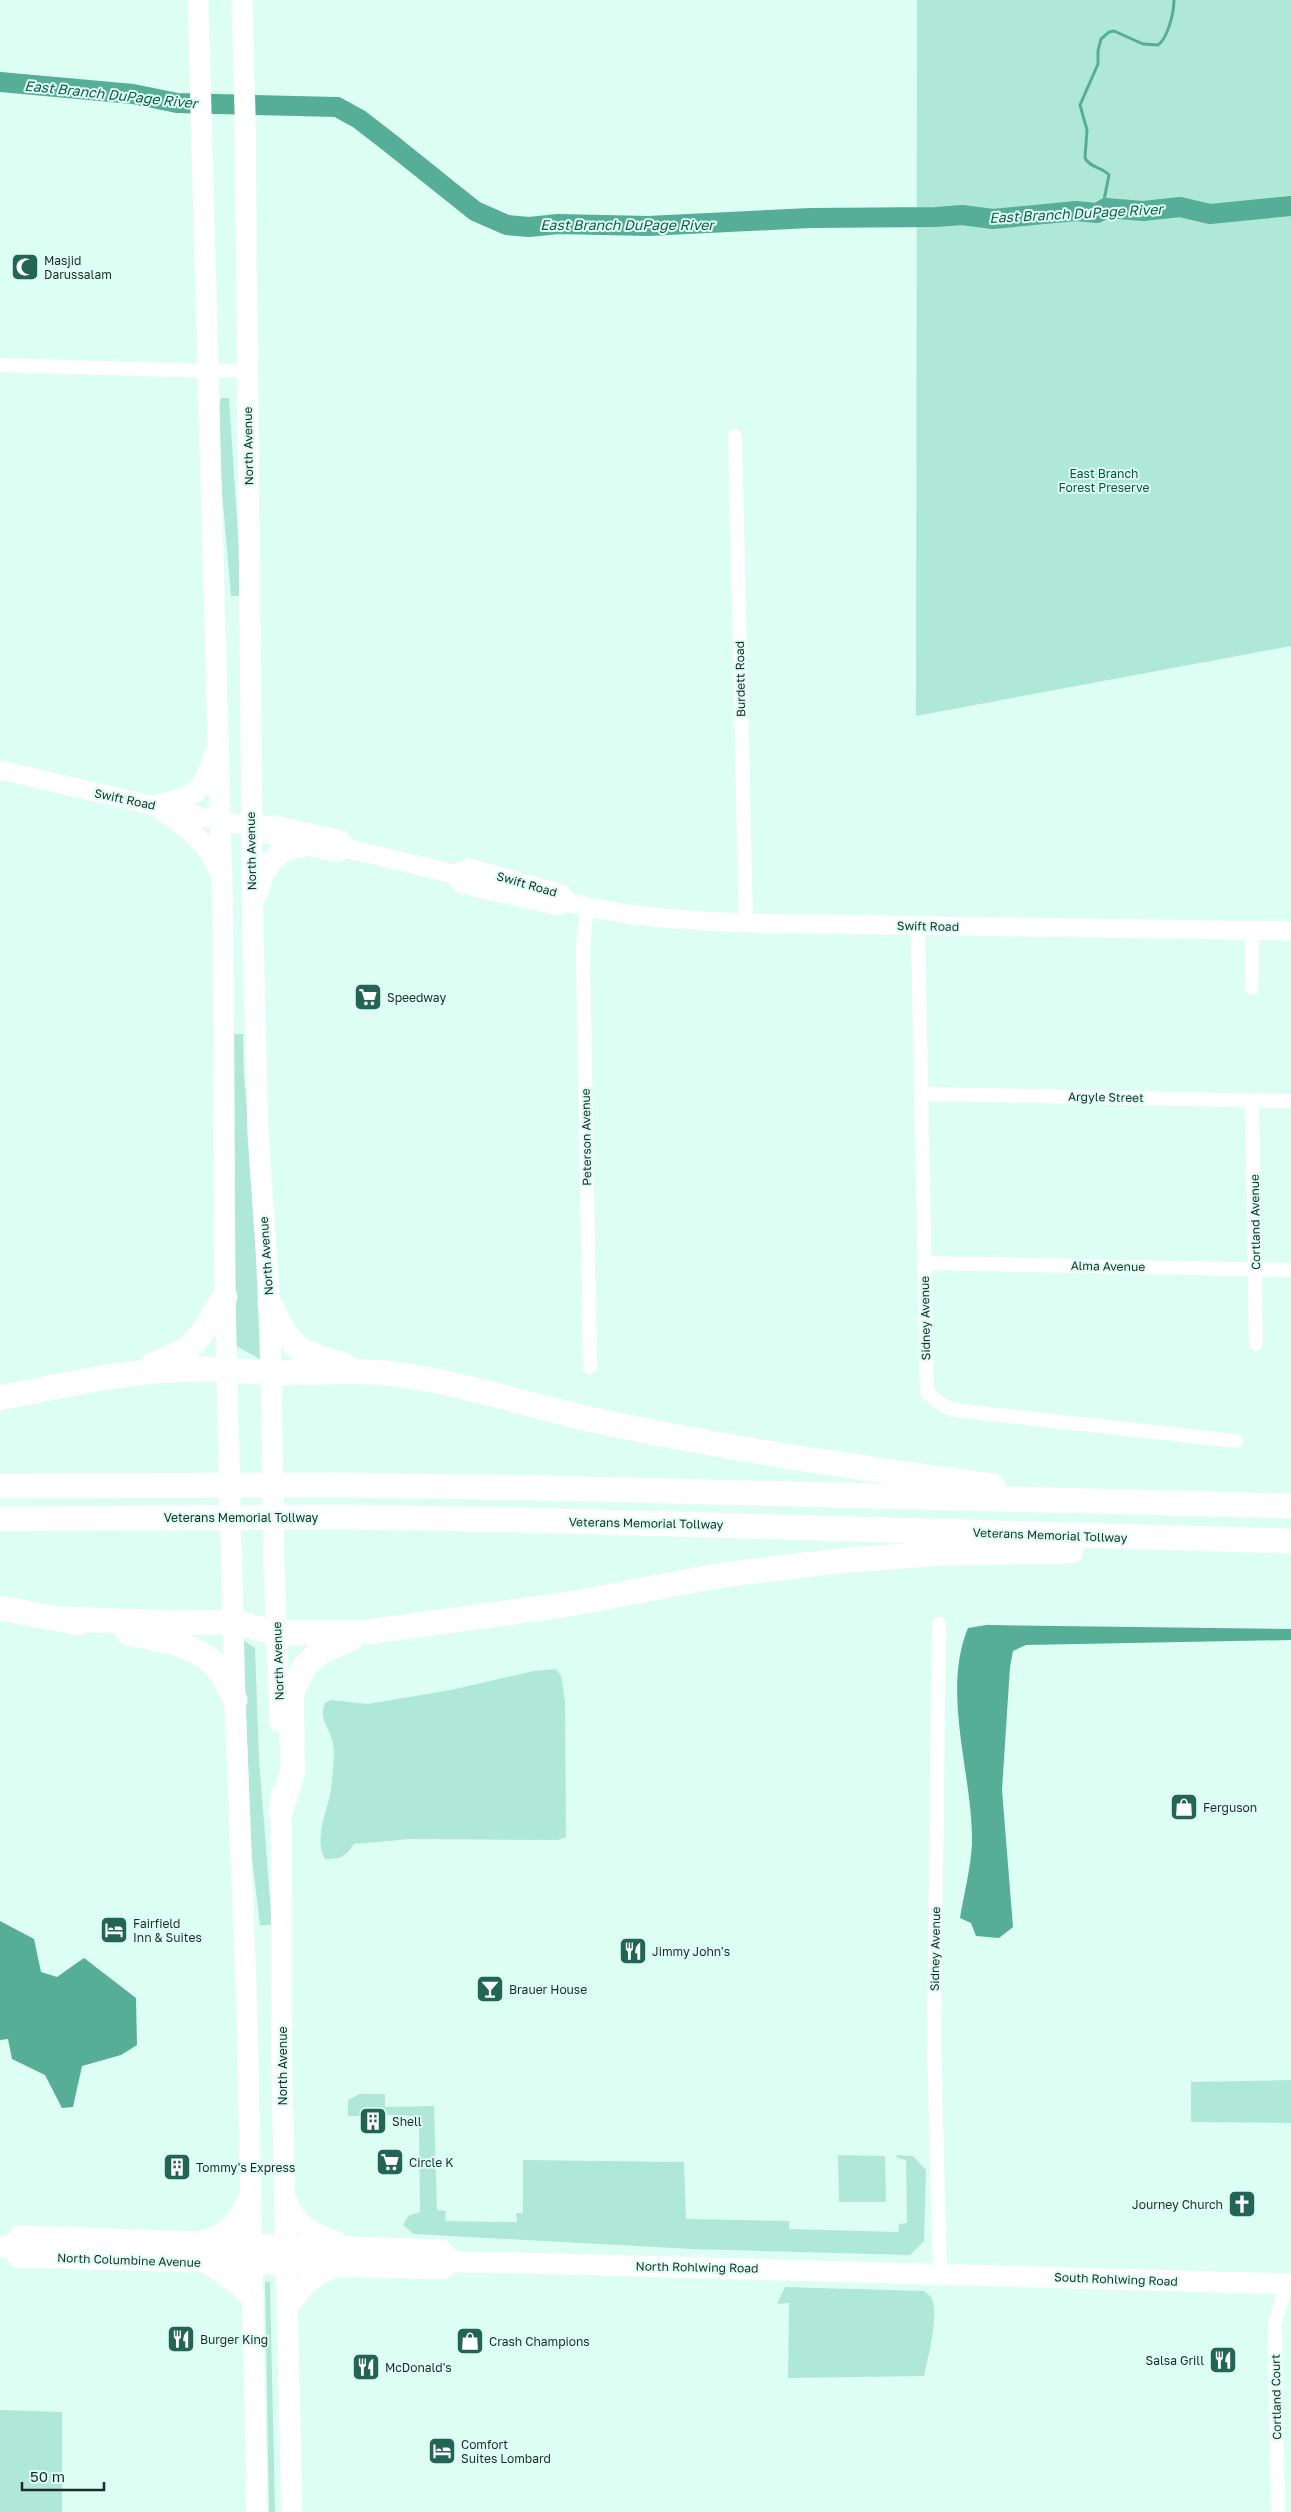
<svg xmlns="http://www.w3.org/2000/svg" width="1291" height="2512" font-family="'Golos Text',sans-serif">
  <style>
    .green { fill: #b0e8d7 }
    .water { fill: #56ae97 }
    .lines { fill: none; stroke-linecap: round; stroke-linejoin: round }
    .stream { stroke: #56ae97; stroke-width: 3 }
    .river { stroke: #56ae97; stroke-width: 20 }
    .street { stroke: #fff; stroke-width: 14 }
    .secondary { stroke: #fff; stroke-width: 19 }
    .primary { stroke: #fff; stroke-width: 21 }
    .highway { stroke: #fff; stroke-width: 25 }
    .labels { text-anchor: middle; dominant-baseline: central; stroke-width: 4; stroke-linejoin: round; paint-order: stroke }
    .poi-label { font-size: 12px; fill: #1c2c28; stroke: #ddfef3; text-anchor: start }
    .street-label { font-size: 12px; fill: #1c2c28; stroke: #ddfef3 }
    .park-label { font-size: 12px; fill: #075445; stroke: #ddfef3 }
    .water-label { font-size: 14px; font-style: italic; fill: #105a4a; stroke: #ddfef3 }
  </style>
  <rect width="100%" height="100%" fill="#ddfef3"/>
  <g class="green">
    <polygon points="917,0 1291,0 1291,646 916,716"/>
    <polygon points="221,398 229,398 242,596 231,596 221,481 219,406"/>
    <polygon points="233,1034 243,1034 244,1075 252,1158 260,1359 236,1346"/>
    <polygon points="243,1640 255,1648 259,1759 272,1925 260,1925 252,1858"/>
    <path d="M555,1669L561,1675L565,1701L566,1837L558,1840L411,1839L354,1844C345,1857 341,1859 325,1859C312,1835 331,1806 332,1781C333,1769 335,1754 333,1743C330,1727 318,1720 325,1703L331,1700L368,1704L451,1690L534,1671Z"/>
    <polygon points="1291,2080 1291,2123 1191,2122 1191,2082"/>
    <polygon points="360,2094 385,2094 385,2107 434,2106 437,2210 446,2211 445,2221 517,2222 516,2213 523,2213 523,2160 684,2162 686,2219 789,2221 789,2229 898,2232 899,2224 907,2223 906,2160 897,2158 896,2155 913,2156 926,2170 924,2241 910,2255 691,2249 414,2234 403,2225 408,2216 420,2212 419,2124 415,2116 388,2115 386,2111 360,2111 360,2116 348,2116 348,2100"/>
    <polygon points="838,2155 885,2156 886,2202 839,2202"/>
    <polygon points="265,2282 270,2282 275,2512 269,2512"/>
    <path d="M785,2287L924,2291C927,2294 931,2296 932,2299C939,2318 928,2357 924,2376L788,2378L789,2303L777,2304Z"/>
    <polygon points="0,2410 62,2412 62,2512 0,2512"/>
  </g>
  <g class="water">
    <path d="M987,1625L1291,1629V1640L1026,1645L1013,1651L1010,1667L1002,1790L1013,1927L999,1938L976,1936L971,1923L960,1918C964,1894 971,1867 972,1843C973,1775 941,1693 968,1628Z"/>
    <polygon points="0,1921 34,1939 41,1972 57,1977 84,1958 136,1998 137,2045 121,2055 82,2066 73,2107 62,2108 45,2075 12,2059 8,2039 0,2040"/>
  </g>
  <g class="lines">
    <path class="stream" d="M1102,210L1109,175C1102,167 1090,168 1085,158L1087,130L1080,105L1098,64V51L1101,39L1109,32L1114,31L1143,44L1158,45C1168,38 1174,12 1174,0"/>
    <polyline class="river" points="0,82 133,94 177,103 337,107 359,119 390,143 475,211 507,225 529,227 558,224 648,226 810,218 936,217 962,215 993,219 1076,211 1097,213 1106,208 1143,211 1180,207 1210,214 1291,206"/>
    <g class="street">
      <polyline points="0,365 208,371 247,370"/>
      <polyline points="735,436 746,923"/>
      <polyline points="587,907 583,948 590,1367"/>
      <polyline points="918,926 927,1392 941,1404 953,1410 1236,1441"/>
      <polyline points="1252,988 1252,930"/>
      <polyline points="922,1094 1291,1101"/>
      <polyline points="1252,1100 1256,1344"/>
      <polyline points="924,1263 1291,1270"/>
      <polyline points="939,1624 934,2041 940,2274"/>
      <polyline points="1278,2512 1275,2324 1286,2284"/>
    </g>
    <g class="secondary">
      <polyline points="0,770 220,821 251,826 274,825 341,840 345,848 454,874 469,868 562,894 567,902"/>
      <path d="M251,826C278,841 308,846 338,853L345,848"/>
      <path d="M454,874L462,884L558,906L567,902C628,918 684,920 746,923L1291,931"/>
    </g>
    <g class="primary">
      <polyline points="198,0 223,923 225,1297 235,1700 247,2010 257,2512"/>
      <polyline points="242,0 245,111 253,935 258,1134 270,1305 274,1565 280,1722"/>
      <path d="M156,806C180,822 210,842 219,871"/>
      <path d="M156,806C198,793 199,798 214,756"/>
      <path d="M257,895C267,864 271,851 305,846"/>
      <polyline points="281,1795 282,2077 292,2512"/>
      <path d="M286,2199C294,2223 313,2234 337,2242"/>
      <path d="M205,2240C229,2235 241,2217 250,2195"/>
      <polyline points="0,2247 10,2247 18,2257 442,2269 453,2262 524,2263 1291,2284"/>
      <polyline points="10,2247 20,2236 442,2250 453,2262"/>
      <polyline points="206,2263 223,2274 254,2298"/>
      <path d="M287,2309C301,2287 310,2278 334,2267"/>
    </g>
    <g class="highway">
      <path d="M270,1305C289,1347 299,1354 344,1365"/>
      <path d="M153,1364C200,1351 199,1334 225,1297"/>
      <path d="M0,1398C66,1385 133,1369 200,1369C225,1368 250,1373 276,1373C307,1373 340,1370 372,1372C445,1377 518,1403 589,1419C722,1448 858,1468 993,1486"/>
      <polyline points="0,1486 335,1485 546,1488 1291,1506"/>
      <polyline points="0,1519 336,1517 523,1520 1291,1541"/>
      <polyline points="0,1608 79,1623"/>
      <polyline points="63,1619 174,1623 233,1622 278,1633 368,1632 570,1604 722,1575 839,1561 943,1553 1071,1551"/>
      <path d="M128,1633C157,1640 192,1642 214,1664C224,1673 229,1688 235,1700"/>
      <polyline points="281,1811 293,1770 291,1697 295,1684 306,1665 317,1654 352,1638"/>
    </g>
  </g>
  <defs>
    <g id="mosque-square" transform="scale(1.4375)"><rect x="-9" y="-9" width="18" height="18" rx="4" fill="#226555" stroke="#ddfef3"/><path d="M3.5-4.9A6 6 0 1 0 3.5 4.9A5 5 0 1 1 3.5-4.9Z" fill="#fff"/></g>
    <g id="supermarket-square" transform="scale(1.4375)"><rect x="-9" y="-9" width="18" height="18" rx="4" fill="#226555" stroke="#ddfef3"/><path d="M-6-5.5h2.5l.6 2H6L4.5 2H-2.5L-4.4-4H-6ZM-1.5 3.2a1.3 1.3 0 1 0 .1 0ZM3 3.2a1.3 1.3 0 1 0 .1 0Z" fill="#fff"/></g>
    <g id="shop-square" transform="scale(1.4375)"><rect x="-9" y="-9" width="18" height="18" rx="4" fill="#226555" stroke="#ddfef3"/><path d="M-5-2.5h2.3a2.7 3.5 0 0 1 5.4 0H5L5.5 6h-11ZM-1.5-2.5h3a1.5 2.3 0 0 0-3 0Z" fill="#fff"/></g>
    <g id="hotel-square" transform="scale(1.4375)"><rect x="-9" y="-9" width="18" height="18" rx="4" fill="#226555" stroke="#ddfef3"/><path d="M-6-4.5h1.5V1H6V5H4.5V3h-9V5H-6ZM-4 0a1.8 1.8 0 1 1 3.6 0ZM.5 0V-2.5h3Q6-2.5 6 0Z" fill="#fff"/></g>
    <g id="restaurant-square" transform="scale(1.4375)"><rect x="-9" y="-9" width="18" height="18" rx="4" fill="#226555" stroke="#ddfef3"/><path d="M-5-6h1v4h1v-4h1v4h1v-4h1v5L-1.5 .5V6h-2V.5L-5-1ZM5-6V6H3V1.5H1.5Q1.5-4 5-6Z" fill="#fff"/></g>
    <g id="bar-square" transform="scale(1.4375)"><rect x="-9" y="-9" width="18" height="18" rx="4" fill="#226555" stroke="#ddfef3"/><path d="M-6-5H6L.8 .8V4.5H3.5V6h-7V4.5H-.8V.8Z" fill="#fff"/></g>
    <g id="building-square" transform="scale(1.4375)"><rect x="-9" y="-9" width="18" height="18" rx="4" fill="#226555" stroke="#ddfef3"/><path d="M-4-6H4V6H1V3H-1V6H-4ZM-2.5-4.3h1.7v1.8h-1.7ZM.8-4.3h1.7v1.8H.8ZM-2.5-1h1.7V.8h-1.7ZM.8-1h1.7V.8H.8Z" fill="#fff"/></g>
    <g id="church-square" transform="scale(1.4375)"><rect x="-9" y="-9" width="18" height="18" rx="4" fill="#226555" stroke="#ddfef3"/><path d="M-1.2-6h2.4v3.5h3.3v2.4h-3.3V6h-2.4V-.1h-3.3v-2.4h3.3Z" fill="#fff"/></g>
  </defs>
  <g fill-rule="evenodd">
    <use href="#mosque-square" x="25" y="267"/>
    <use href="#supermarket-square" x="368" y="997"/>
    <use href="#shop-square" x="1184" y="1807"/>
    <use href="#hotel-square" x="114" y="1930"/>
    <use href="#restaurant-square" x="633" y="1951"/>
    <use href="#bar-square" x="490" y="1989"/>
    <use href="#building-square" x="373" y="2121"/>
    <use href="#supermarket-square" x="390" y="2162"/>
    <use href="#building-square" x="177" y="2167"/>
    <use href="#church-square" x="1242" y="2204"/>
    <use href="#restaurant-square" x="181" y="2339"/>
    <use href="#shop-square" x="470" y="2341"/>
    <use href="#restaurant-square" x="1223" y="2360"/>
    <use href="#restaurant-square" x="366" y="2367"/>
    <use href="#hotel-square" x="442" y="2451"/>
  </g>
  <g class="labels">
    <g class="poi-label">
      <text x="44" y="260">Masjid<tspan x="44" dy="14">Darussalam</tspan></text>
      <text x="387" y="997">Speedway</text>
      <text x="1203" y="1807">Ferguson</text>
      <text x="133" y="1923">Fairfield<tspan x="133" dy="14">Inn &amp; Suites</tspan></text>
      <text x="652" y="1951">Jimmy John's</text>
      <text x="509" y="1989">Brauer House</text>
      <text x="392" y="2121">Shell</text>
      <text x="409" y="2162">Circle K</text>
      <text x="196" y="2167">Tommy's Express</text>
      <text x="1223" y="2204" text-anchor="end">Journey Church</text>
      <text x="200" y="2339">Burger King</text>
      <text x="489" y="2341">Crash Champions</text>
      <text x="1204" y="2360" text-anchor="end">Salsa Grill</text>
      <text x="385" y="2367">McDonald's</text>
      <text x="461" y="2444">Comfort<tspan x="461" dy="14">Suites Lombard</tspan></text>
    </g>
    <g class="street-label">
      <text transform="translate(248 446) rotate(-91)">North Avenue</text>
      <text transform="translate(740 679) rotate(-91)">Burdett Road</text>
      <text transform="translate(125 799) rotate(12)">Swift Road</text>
      <text transform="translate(251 851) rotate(-91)">North Avenue</text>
      <text transform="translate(527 884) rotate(16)">Swift Road</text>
      <text transform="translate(928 926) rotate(1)">Swift Road</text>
      <text transform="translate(1106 1097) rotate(1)">Argyle Street</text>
      <text transform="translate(586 1137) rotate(-91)">Peterson Avenue</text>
      <text transform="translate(1255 1222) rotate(-91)">Cortland Avenue</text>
      <text transform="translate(266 1256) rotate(-94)">North Avenue</text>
      <text transform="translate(1108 1266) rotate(1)">Alma Avenue</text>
      <text transform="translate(925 1318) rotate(-91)">Sidney Avenue</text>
      <text x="241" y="1517">Veterans Memorial Tollway</text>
      <text transform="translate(646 1523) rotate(1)">Veterans Memorial Tollway</text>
      <text transform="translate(1050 1535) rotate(2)">Veterans Memorial Tollway</text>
      <text transform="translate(278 1661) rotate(-92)">North Avenue</text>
      <text transform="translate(935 1949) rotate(-89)">Sidney Avenue</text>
      <text transform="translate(282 2066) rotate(-90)">North Avenue</text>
      <text transform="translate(129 2260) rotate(2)">North Columbine Avenue</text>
      <text transform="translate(697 2267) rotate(1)">North Rohlwing Road</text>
      <text transform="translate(1116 2279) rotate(2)">South Rohlwing Road</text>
      <text transform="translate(1276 2397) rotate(-91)">Cortland Court</text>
    </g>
    <g class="park-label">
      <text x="1104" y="473">East Branch<tspan x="1104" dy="14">Forest Preserve</tspan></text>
    </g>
    <g class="water-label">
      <text transform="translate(111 94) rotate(6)">East Branch DuPage River</text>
      <text transform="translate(1076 213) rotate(-3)">East Branch DuPage River</text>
      <text x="627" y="224">East Branch DuPage River</text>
    </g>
  </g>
  <path d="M22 2482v8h82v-8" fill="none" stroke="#1c2c28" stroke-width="2.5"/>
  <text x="30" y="2482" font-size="15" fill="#1c2c28" stroke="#ddfef3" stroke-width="4" paint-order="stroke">50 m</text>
</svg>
